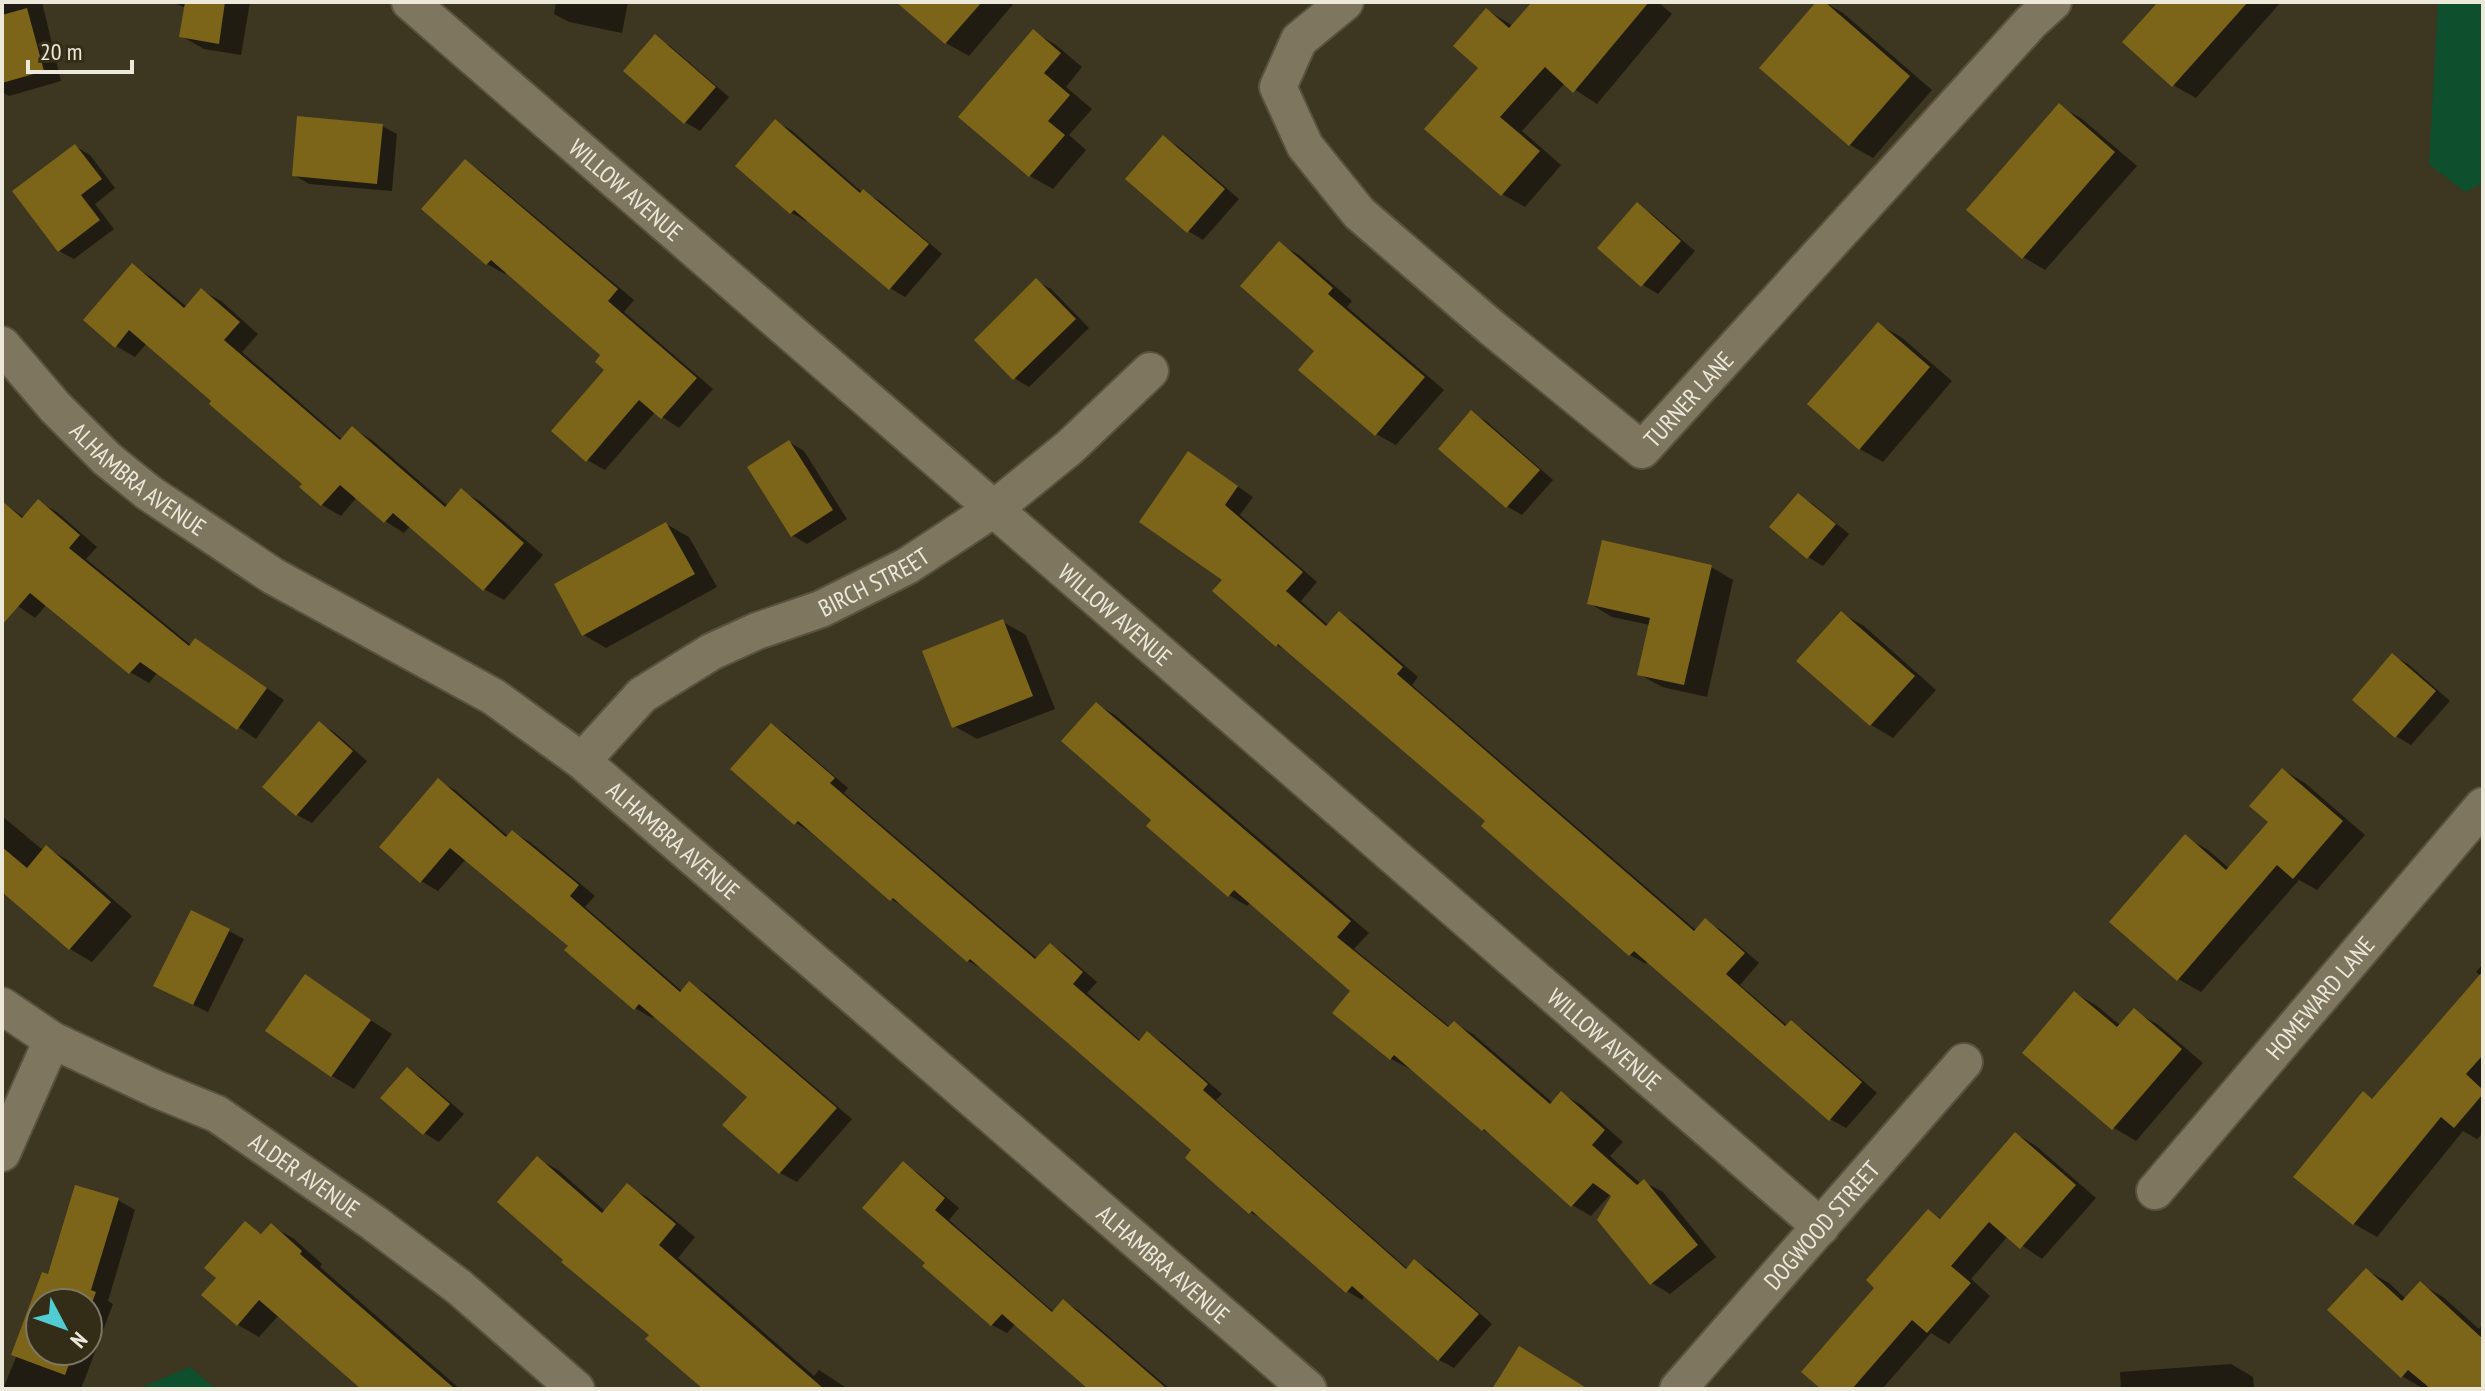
<svg xmlns="http://www.w3.org/2000/svg" width="2485" height="1391" font-family="'PT Sans Narrow',sans-serif">
  <style>
    .green { fill: #0e4f2e }
    .shadow { fill: #0007; fill-rule: evenodd }
    .building { fill: #7c6519 }
    .lines { fill: none; stroke-linecap: round; stroke-linejoin: round }
    .minor-casing { stroke: #58523e; stroke-width: 40 }
    .minor { stroke: #7e765e; stroke-width: 36 }
    .labels { text-anchor: middle; dominant-baseline: central; stroke-width: 6; stroke-linejoin: round; paint-order: stroke }
    .street-label { font-size: 24px; fill: #ece8da; stroke: #332c16 }
  </style>
  <rect width="100%" height="100%" fill="#3d3620"/>
  <g class="green">
    <polygon points="2438,2 2483,2 2483,183 2465,192 2429,164"/>
    <polygon points="190,1367 216,1389 137,1389"/>
  </g>
  <g class="shadow">
    <polygon points="2,2 42,2 61,81 9,96 2,92"/>
    <polygon points="171,2 250,2 241,55 204,49 181,36 186,8"/>
    <polygon points="556,2 628,2 622,33 569,22 554,14"/>
    <polygon points="900,2 1015,2 969,56 946,43"/>
    <polygon points="1535,2 1658,2 1672,14 1597,104 1565,83 1522,131 1561,165 1525,207 1502,194 1481,68 1487,10 1513,26"/>
    <polygon points="1819,2 1824,2 1843,13 1932,90 1873,158 1850,145 1762,68"/>
    <polygon points="2161,2 2281,2 2196,98 2173,85"/>
    <polygon points="1034,32 1056,45 1082,67 1066,87 1092,109 1069,135 1086,150 1053,189 1030,176 961,117"/>
    <polygon points="655,37 670,46 729,97 700,131 685,122"/>
    <polygon points="2060,106 2082,119 2137,166 2045,270 2023,257"/>
    <polygon points="776,122 791,130 863,193 879,200 942,254 905,297 890,288 808,219 806,221 792,213 737,166"/>
    <polygon points="382,126 397,134 392,191 309,184 294,175"/>
    <polygon points="1164,138 1179,147 1239,199 1203,240 1188,231"/>
    <polygon points="75,146 90,155 115,188 95,204 114,229 74,259 59,251"/>
    <polygon points="465,161 482,172 634,300 624,312 713,389 679,428 655,412 605,470 587,460 607,370 603,355 507,272 505,274 487,264 424,209"/>
    <polygon points="1637,205 1652,214 1695,251 1658,294 1643,285"/>
    <polygon points="1279,244 1299,255 1352,301 1347,307 1444,390 1396,445 1376,434 1317,351"/>
    <polygon points="132,265 151,277 187,307 201,290 221,301 258,334 242,352 343,440 352,428 372,440 448,506 462,491 481,502 543,555 504,600 484,589 411,525 404,533 385,521 357,497 341,516 322,505 304,484 214,400 147,343 135,357 116,346"/>
    <polygon points="1036,281 1051,289 1089,328 1029,387 1014,378"/>
    <polygon points="1878,324 1901,337 1952,381 1883,462 1860,449 1809,404"/>
    <polygon points="1471,413 1486,421 1553,480 1522,515 1508,507 1440,448"/>
    <polygon points="789,442 804,451 847,519 807,544 792,535"/>
    <polygon points="1189,453 1253,497 1240,515 1317,582 1301,601 1329,626 1340,614 1356,623 1418,677 1412,685 1697,931 1705,921 1721,930 1759,963 1740,985 1788,1026 1791,1023 1807,1032 1877,1093 1846,1128 1830,1119 1648,961 1646,964 1630,955 1488,821 1293,655 1277,645 1225,579"/>
    <polygon points="1798,495 1813,504 1849,534 1823,566 1808,557"/>
    <polygon points="2,502 25,518 39,502 57,512 97,547 86,559 192,646 196,640 214,651 284,700 256,739 158,672 149,683 130,672 47,604 35,618 2,595"/>
    <polygon points="666,524 689,537 717,587 606,648 584,635"/>
    <polygon points="1711,567 1733,580 1707,697 1662,687 1639,674 1650,625 1612,617 1589,603"/>
    <polygon points="1841,613 1864,626 1936,690 1893,738 1871,725"/>
    <polygon points="1003,622 1026,635 1055,709 977,739 954,726"/>
    <polygon points="2393,656 2408,664 2450,701 2411,745 2396,736"/>
    <polygon points="1096,704 1115,715 1369,933 1354,949 1450,1027 1454,1023 1473,1034 1553,1103 1562,1094 1580,1104 1623,1142 1610,1156 1641,1184 1644,1182 1663,1192 1716,1257 1670,1294 1652,1283 1616,1188 1591,1216 1572,1205 1497,1137 1483,1130 1412,1067 1410,1069 1391,1059 1353,991 1251,902 1247,906 1229,895 1154,819"/>
    <polygon points="319,724 334,732 367,761 312,823 297,815 265,786"/>
    <polygon points="771,725 786,734 848,788 844,793 1038,959 1050,945 1065,954 1097,982 1087,993 1141,1041 1147,1034 1162,1042 1222,1094 1216,1100 1408,1269 1415,1262 1430,1270 1492,1324 1454,1368 1439,1360 1365,1295 1362,1300 1347,1291 1267,1222 1250,1212 1194,1150 983,969 968,961 906,908 891,899 810,832 796,823"/>
    <polygon points="2283,770 2305,783 2365,835 2317,890 2299,880 2201,992 2178,979 2186,837 2208,850 2230,869 2271,822"/>
    <polygon points="439,781 455,790 509,837 513,832 530,842 595,896 585,907 683,992 690,984 707,994 852,1119 797,1182 780,1173 749,1097 655,1015 652,1018 635,1008 571,945 466,859 438,891 421,881"/>
    <polygon points="2,816 44,851 47,848 69,861 132,916 92,962 70,949 6,893 2,897"/>
    <polygon points="229,931 244,939 208,1012 170,994"/>
    <polygon points="2483,964 2483,1133 2477,1139 2463,1131 2377,1237 2354,1224 2296,1177 2363,1094 2374,1100 2481,976 2476,972"/>
    <polygon points="305,977 392,1034 354,1089 332,1076"/>
    <polygon points="2075,993 2097,1006 2121,1026 2134,1011 2157,1024 2203,1063 2136,1141 2114,1128"/>
    <polygon points="408,1069 422,1078 464,1114 439,1142 424,1133"/>
    <polygon points="2016,1134 2036,1146 2096,1198 2042,1259 2008,1236 1971,1279 1990,1296 1949,1344 1931,1333 1882,1389 1824,1389 1877,1287 1929,1211 1942,1219"/>
    <polygon points="538,1159 558,1170 606,1212 627,1186 647,1197 695,1237 678,1258 814,1376 819,1370 848,1389 706,1389 652,1334"/>
    <polygon points="903,1164 918,1173 959,1208 949,1220 1054,1312 1063,1301 1078,1310 1170,1389 1092,1389 1016,1323 1007,1333 992,1325 925,1266 928,1263"/>
    <path d="M118,1200L135,1210L108,1301L113,1304L81,1389H3L49,1277ZM40,1303H88V1351H40Z"/>
    <polygon points="245,1224 264,1235 271,1226 293,1238 322,1264 320,1267 460,1389 364,1389 279,1315 259,1337 238,1325 219,1277"/>
    <polygon points="2366,1270 2389,1283 2406,1299 2420,1284 2443,1297 2479,1329 2483,1324 2483,1389 2434,1389 2429,1385 2424,1389 2402,1376"/>
    <polygon points="2231,1364 2253,1377 2254,1389 2121,1389 2120,1372"/>
  </g>
  <g class="building">
    <polygon points="185,2 225,2 219,44 179,37"/>
    <polygon points="896,2 982,2 945,44"/>
    <polygon points="1532,2 1649,2 1573,93 1545,67 1500,117 1540,151 1501,196 1424,129 1478,68 1453,46 1486,8 1509,28"/>
    <polygon points="1816,2 1825,2 1910,76 1849,146 1759,68"/>
    <polygon points="2158,2 2248,2 2172,87 2122,42"/>
    <polygon points="27,8 44,71 2,83 2,15"/>
    <polygon points="1033,29 1061,53 1044,73 1070,95 1048,121 1065,135 1029,177 958,117"/>
    <polygon points="655,34 716,87 684,124 623,71"/>
    <polygon points="2059,103 2115,152 2022,259 1966,210"/>
    <polygon points="297,116 383,124 377,184 292,176"/>
    <polygon points="775,119 860,193 863,189 929,244 889,290 794,210 790,214 735,166"/>
    <polygon points="1163,135 1225,189 1187,233 1125,179"/>
    <polygon points="75,144 102,179 81,195 100,220 58,252 12,191"/>
    <polygon points="465,159 618,289 608,301 697,378 661,419 639,400 586,462 551,431 604,370 595,362 600,355 491,260 486,265 421,209"/>
    <polygon points="1637,202 1681,241 1641,287 1597,248"/>
    <polygon points="1279,241 1333,288 1328,294 1425,377 1375,436 1298,370 1314,351 1240,286"/>
    <polygon points="132,263 184,308 201,288 240,322 224,340 340,440 352,426 445,507 461,488 524,543 483,591 393,513 384,523 340,485 321,506 299,487 302,484 209,404 211,401 129,330 115,348 83,320"/>
    <polygon points="1036,278 1076,319 1013,380 974,340"/>
    <polygon points="1878,322 1930,367 1859,450 1807,404"/>
    <polygon points="1471,410 1540,470 1506,508 1438,449"/>
    <polygon points="789,440 833,510 791,537 747,467"/>
    <polygon points="1188,451 1238,486 1225,505 1303,572 1286,591 1326,626 1339,611 1403,667 1397,674 1694,931 1705,918 1745,953 1726,974 1785,1026 1791,1020 1862,1082 1829,1121 1634,951 1629,956 1481,826 1485,821 1278,644 1276,647 1212,591 1222,580 1139,522"/>
    <polygon points="1798,493 1836,524 1807,559 1769,527"/>
    <polygon points="38,499 80,535 69,548 189,646 195,638 267,688 237,730 140,662 129,674 30,593 2,625 2,501 22,518"/>
    <polygon points="666,522 695,574 582,636 554,584"/>
    <polygon points="1602,540 1712,565 1684,685 1637,675 1650,618 1587,604"/>
    <polygon points="1841,611 1915,676 1870,726 1796,661"/>
    <polygon points="1003,619 1033,696 952,728 922,651"/>
    <polygon points="2392,653 2436,691 2395,738 2352,700"/>
    <polygon points="1096,702 1351,921 1337,937 1448,1027 1454,1021 1550,1104 1561,1091 1605,1130 1592,1145 1637,1185 1644,1179 1698,1245 1650,1285 1597,1220 1611,1196 1593,1183 1571,1207 1484,1129 1482,1131 1394,1055 1390,1060 1332,1013 1350,991 1234,890 1228,897 1146,826 1151,820 1061,741"/>
    <polygon points="319,721 353,751 296,816 262,787"/>
    <polygon points="771,723 835,778 830,783 1035,959 1050,943 1083,972 1073,984 1139,1041 1147,1031 1208,1084 1203,1090 1406,1269 1414,1259 1479,1314 1438,1361 1352,1286 1346,1293 1252,1211 1249,1214 1185,1158 1191,1150 1069,1044 970,959 967,962 893,898 890,901 798,821 794,825 730,769"/>
    <polygon points="2282,768 2343,821 2293,879 2277,865 2177,981 2109,922 2185,834 2226,870 2268,822 2249,806"/>
    <polygon points="438,778 506,837 512,830 579,885 570,896 680,992 689,981 837,1108 779,1174 722,1125 747,1097 639,1004 634,1010 564,950 568,946 450,848 420,883 379,847"/>
    <polygon points="46,845 111,902 69,950 2,892 2,847 27,868"/>
    <polygon points="191,910 230,929 193,1005 153,986"/>
    <polygon points="2483,971 2483,1055 2466,1074 2483,1090 2483,1094 2454,1128 2441,1117 2353,1225 2293,1177 2363,1091 2372,1099"/>
    <polygon points="305,974 371,1020 331,1077 265,1031"/>
    <polygon points="2074,991 2117,1027 2134,1008 2182,1049 2112,1130 2022,1053"/>
    <polygon points="407,1067 450,1104 423,1135 380,1098"/>
    <polygon points="2015,1132 2076,1185 2020,1249 1989,1222 1951,1266 1971,1283 1927,1333 1912,1320 1852,1389 1821,1389 1801,1372 1874,1288 1866,1280 1928,1209 1940,1219"/>
    <polygon points="537,1156 602,1213 627,1183 676,1224 659,1245 824,1389 703,1389 645,1339 649,1335 561,1262 563,1260 497,1202"/>
    <polygon points="903,1161 945,1198 935,1210 1052,1312 1063,1299 1167,1389 1088,1389 1002,1314 991,1326 922,1266 925,1263 862,1208"/>
    <polygon points="75,1185 119,1198 91,1290 96,1292 88,1314 88,1303 40,1303 40,1351 74,1351 65,1375 11,1355 42,1272 48,1274"/>
    <polygon points="245,1221 261,1234 271,1223 302,1251 300,1254 455,1389 361,1389 259,1300 237,1326 201,1295 216,1278 204,1268"/>
    <polygon points="2366,1268 2402,1301 2420,1281 2483,1339 2483,1389 2431,1389 2408,1370 2401,1378 2327,1310"/>
    <polygon points="1519,1346 1588,1389 1492,1389"/>
  </g>
  <g class="lines">
    <g class="minor-casing">
      <g id="minor">
        <path id="s1" d="M410,2L1821,1227"/>
        <path id="s2" d="M1345,2L1299,40L1278,87L1305,146L1359,213L1492,328L1642,450L2031,22L2053,2"/>
        <path id="s3" d="M2,345L55,407L107,459L149,493L273,576L494,697L582,761L1308,1389"/>
        <path id="s4" d="M582,761L642,695L711,652L757,631L821,609L907,566L995,508L1070,447L1150,371"/>
        <path id="s5" d="M2,1006L52,1040L156,1089L217,1114L374,1223L459,1287L576,1389"/>
        <polyline points="2,1153 52,1040"/>
        <path id="s6" d="M2155,1191L2483,806"/>
        <path id="s7" d="M1678,1389L1964,1062"/>
      </g>
    </g>
    <use href="#minor" class="minor"/>
  </g>
  <g class="labels">
    <g class="street-label">
      <text stroke="none"><textPath href="#s1" startOffset="286">WILLOW AVENUE</textPath></text>
      <text stroke="none"><textPath href="#s2" startOffset="700">TURNER LANE</textPath></text>
      <text stroke="none"><textPath href="#s3" startOffset="192">ALHAMBRA AVENUE</textPath></text>
      <text stroke="none"><textPath href="#s4" startOffset="348">BIRCH STREET</textPath></text>
      <text stroke="none"><textPath href="#s1" startOffset="934">WILLOW AVENUE</textPath></text>
      <text stroke="none"><textPath href="#s3" startOffset="840">ALHAMBRA AVENUE</textPath></text>
      <text stroke="none"><textPath href="#s6" startOffset="254">HOMEWARD LANE</textPath></text>
      <text stroke="none"><textPath href="#s1" startOffset="1582">WILLOW AVENUE</textPath></text>
      <text stroke="none"><textPath href="#s5" startOffset="348">ALDER AVENUE</textPath></text>
      <text stroke="none"><textPath href="#s7" startOffset="218">DOGWOOD STREET</textPath></text>
      <text stroke="none"><textPath href="#s3" startOffset="1488">ALHAMBRA AVENUE</textPath></text>
    </g>
  </g>
  <rect width="2485" height="1391" fill="none" stroke="#ece8da" stroke-width="8"/>
  <g transform="translate(64 1327) rotate(131)"><circle r="38" fill="#332c16" stroke="#7d7764" stroke-width="2"/>
  <path d="M0-6L14 30L0 20L-14 30Z" fill="#51ccd3"/>
  <text y="-12" font-size="22" font-weight="bold" text-anchor="middle" fill="#ece8da">N</text>
  </g>
  <path d="M28 60v12h104v-12" fill="none" stroke="#ece8da" stroke-width="4"/>
  <text x="40" y="60" font-size="24" fill="#ece8da" stroke="#332c16" stroke-width="6" paint-order="stroke">20 m</text>
</svg>
